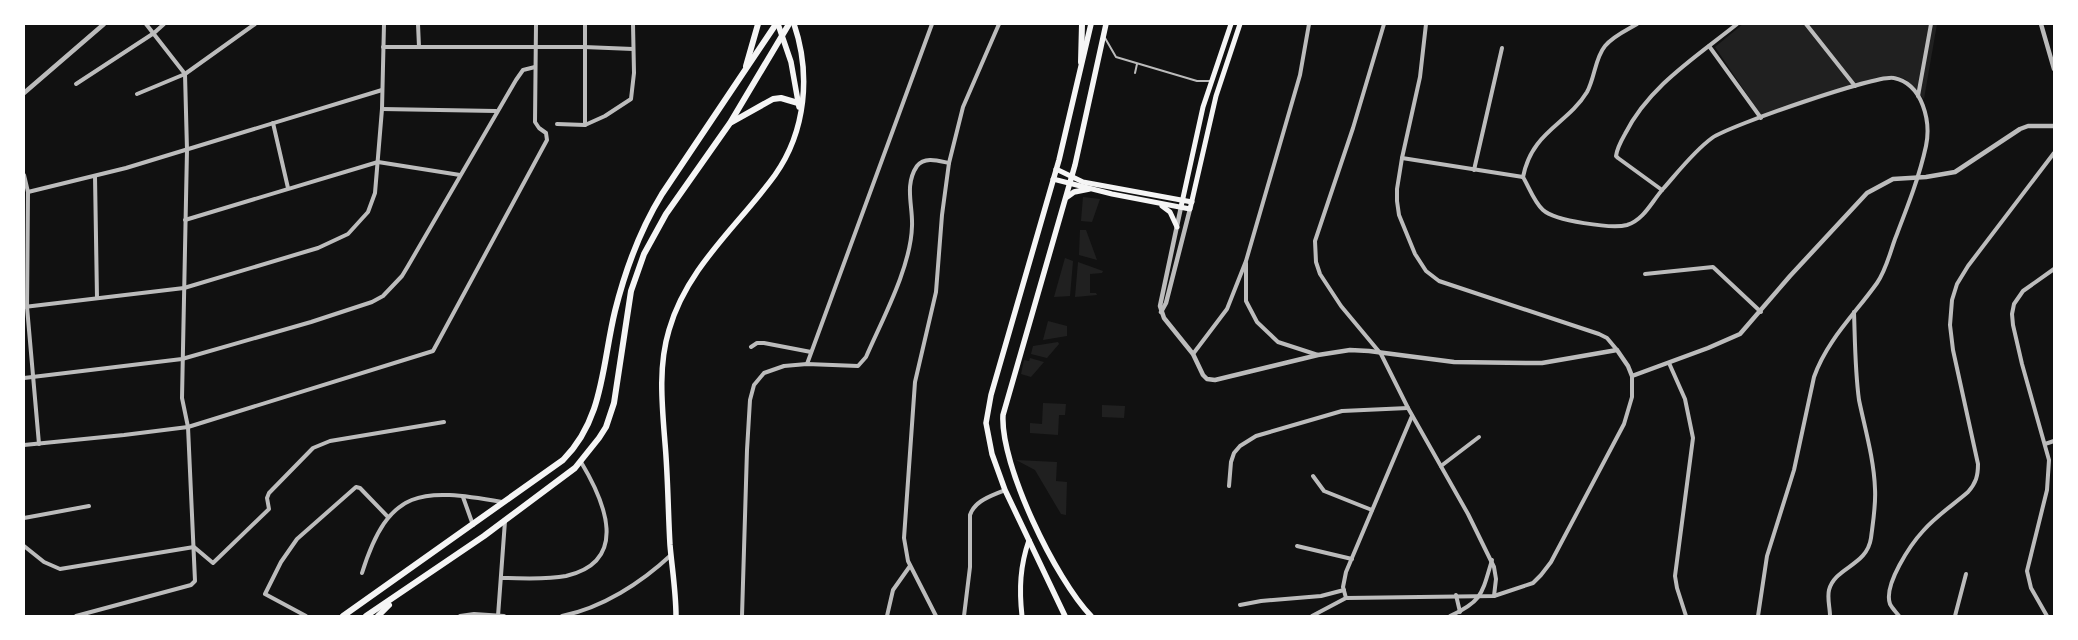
<svg xmlns="http://www.w3.org/2000/svg" width="2078" height="640" font-family="'DM Sans',sans-serif">
  <style>
    .green { fill: #202020 }
    .lines { fill: none; stroke-linecap: round; stroke-linejoin: round }
    .service { stroke: #bcbcbc; stroke-width: 2 }
    .minor { stroke: #bcbcbc; stroke-width: 4 }
    .tertiary { stroke: #bcbcbc; stroke-width: 4.5 }
    .secondary { stroke: #f5f5f5; stroke-width: 5 }
    .primary { stroke: #f5f5f5; stroke-width: 5.5 }
    .trunk { stroke: #f5f5f5; stroke-width: 6 }
  </style>
  <rect width="100%" height="100%" fill="#111"/>
  <g class="green">
    <polygon points="1743,24 1937,24 1924,99 1905,79 1892,75 1763,118 1715,47"/>
    <polygon points="1083,197 1100,199 1092,222 1081,221"/>
    <polygon points="1080,230 1086,230 1097,260 1079,255"/>
    <polygon points="1065,258 1073,261 1070,296 1054,297"/>
    <polygon points="1078,262 1103,271 1102,273 1090,274 1090,293 1096,293 1097,295 1075,297"/>
    <polygon points="1048,321 1067,326 1067,336 1043,340"/>
    <polygon points="1058,342 1059,344 1047,358 1031,354 1033,346"/>
    <polygon points="1030,358 1044,362 1031,377 1021,374 1024,360 1029,361"/>
    <polygon points="1043,403 1066,404 1065,415 1059,415 1058,435 1030,433 1030,423 1042,424"/>
    <polygon points="1102,405 1125,406 1124,418 1102,417"/>
    <polygon points="1016,460 1057,462 1056,481 1067,482 1066,515 1061,514 1035,470"/>
  </g>
  <g class="lines">
    <g class="service">
      <polyline points="1105,38 1116,57 1197,81 1211,81"/>
      <polyline points="1135,73 1137,64"/>
    </g>
    <g class="minor">
      <polyline points="418,24 419,47"/>
      <polyline points="585,24 585,125"/>
      <polyline points="1384,24 1353,128 1315,241 1316,262 1320,274 1341,306 1381,354 1408,408 1468,514 1494,567 1496,579 1494,596"/>
      <polyline points="1426,24 1420,77 1402,158 1397,189 1397,201 1399,215 1415,254 1426,271 1439,281 1599,334 1607,338 1617,350"/>
      <polyline points="1806,24 1855,86"/>
      <polyline points="1709,46 1761,118"/>
      <polyline points="383,47 584,47 633,49"/>
      <polyline points="76,84 154,33 164,24"/>
      <polyline points="137,94 185,74 255,24"/>
      <polyline points="1918,96 1931,24"/>
      <polyline points="382,109 496,111"/>
      <polyline points="273,123 288,188"/>
      <polyline points="557,124 585,125 605,116 631,99 634,73 633,24"/>
      <polyline points="1402,158 1523,177"/>
      <polyline points="1474,170 1502,48"/>
      <polyline points="24,175 28,192 27,307 39,444"/>
      <polyline points="95,176 97,298"/>
      <path d="M1523,177C1529,187 1534,202 1543,210C1555,221 1612,229 1627,225C1644,220 1652,201 1663,189C1678,172 1694,151 1712,138C1728,126 1878,74 1894,78C1923,84 1931,122 1926,146C1919,178 1907,208 1895,239C1890,253 1886,270 1877,283C1855,314 1827,340 1814,377L1794,470L1767,556L1758,616"/>
      <path d="M1523,177C1532,131 1567,125 1587,92C1595,77 1595,58 1605,46C1613,36 1627,30 1637,24"/>
      <path d="M1662,190L1618,158L1616,156C1617,148 1621,141 1625,134C1649,86 1696,57 1737,24"/>
      <polyline points="28,192 126,168 382,90"/>
      <polyline points="185,220 378,162 460,175"/>
      <polyline points="1246,263 1246,301 1257,322 1278,342 1318,355"/>
      <polyline points="1645,274 1713,267 1761,312"/>
      <polyline points="24,307 184,288 318,248 348,234 368,212 375,193 382,109 384,24"/>
      <polyline points="751,347 757,343 764,343 811,352"/>
      <polyline points="1193,354 1227,309 1246,261 1300,75 1309,24"/>
      <polyline points="1669,363 1685,399 1693,438 1675,576 1677,588 1686,616"/>
      <polyline points="807,364 932,24"/>
      <polyline points="24,378 182,359 311,322 372,302 383,296 402,276 408,266 516,80 523,70 535,67"/>
      <polyline points="2045,444 2054,441"/>
      <polyline points="24,445 124,435 188,427 433,351 547,140 546,133 539,128 535,122 536,24"/>
      <polyline points="1441,466 1479,437"/>
      <polyline points="1313,476 1324,491 1372,510"/>
      <polyline points="1229,486 1231,462 1234,453 1240,446 1256,436 1342,411 1408,408"/>
      <polyline points="463,497 473,525"/>
      <polyline points="24,518 89,506"/>
      <polyline points="24,546 44,562 60,569 194,547 213,563 269,509 267,498 269,493 313,448 330,441 444,422"/>
      <polyline points="1297,546 1352,559"/>
      <path d="M362,573C389,487 421,488 502,502"/>
      <path d="M501,578C522,578 545,580 566,576C630,561 605,502 581,462"/>
      <polyline points="1456,595 1460,612"/>
      <polyline points="1346,598 1343,587 1346,572 1412,416"/>
      <polyline points="1240,605 1261,601 1321,596 1344,590"/>
      <polyline points="76,616 191,585 195,581 188,427 182,398 187,150 185,74 146,24"/>
      <polyline points="306,616 265,594 281,562 297,539 356,487 360,488 388,517"/>
      <polyline points="460,616 474,614 504,616"/>
      <polyline points="498,616 505,521"/>
      <path d="M562,616C602,608 641,583 671,555"/>
      <path d="M742,616L747,450L750,400L754,385L764,373L784,366L807,364L858,366L866,357C882,320 911,267 912,226C913,206 904,185 917,166C925,156 939,161 949,163"/>
      <polyline points="887,616 893,590 910,566"/>
      <polyline points="936,616 908,561 904,538 915,382 936,292 942,215 949,163 963,107 999,24"/>
      <path d="M964,616L970,567V515C975,500 992,496 1005,490"/>
      <polyline points="1312,616 1346,598 1494,596 1533,583 1541,575 1551,562 1624,424 1632,397 1632,376"/>
      <path d="M1450,616C1483,601 1482,593 1492,560"/>
      <path d="M1830,616C1830,608 1827,598 1829,590C1835,567 1867,566 1871,538C1873,522 1876,505 1875,489C1874,459 1865,429 1859,400C1855,371 1855,341 1854,312"/>
      <path d="M1899,616C1896,612 1892,608 1890,604C1883,585 1911,544 1923,531C1936,516 1953,505 1968,492C1976,483 1978,476 1978,464L1953,350L1950,325L1952,300L1957,284L1968,266L2054,153"/>
      <polyline points="1955,616 1966,574"/>
      <polyline points="2047,616 2031,588 2027,571 2047,490 2049,460 2022,364 2013,325 2012,314 2014,304 2023,291 2054,269"/>
    </g>
    <g class="tertiary">
      <polyline points="2041,24 2054,69"/>
      <polyline points="24,93 104,24"/>
      <polyline points="1181,207 1160,306 1164,318 1193,354 1203,375 1207,379 1215,380 1318,355 1350,350 1369,351 1454,362 1526,363 1542,363 1617,350 1628,366 1632,376 1708,348 1740,334 1790,276 1867,193 1893,179 1926,177 1955,172 2020,129 2028,126 2054,126"/>
      <polyline points="1161,312 1166,303 1190,209"/>
    </g>
    <g class="secondary">
      <polyline points="1056,169 1083,182 1192,202"/>
      <polyline points="1053,179 1112,194 1190,209 1216,96 1240,24"/>
      <polyline points="1162,206 1170,212 1177,227"/>
      <polyline points="1181,207 1203,107 1231,24"/>
      <path d="M1022,616C1019,589 1020,566 1029,540"/>
    </g>
    <g class="primary">
      <polyline points="778,24 791,62 799,107"/>
      <polyline points="1067,197 1074,192 1089,189"/>
      <path d="M676,616C676,592 672,568 670,545C668,511 668,477 665,443C662,405 658,366 669,330C687,267 738,226 775,175C806,131 811,74 794,24"/>
      <polyline points="1065,616 1005,490 992,454 986,423 991,395 1059,160 1091,24"/>
      <path d="M1091,616C1056,580 1000,465 1003,415L1075,165L1106,24"/>
    </g>
    <g class="trunk">
      <polyline points="1081,62 1082,24"/>
      <polyline points="746,66 758,24"/>
      <polyline points="732,122 773,99 781,98 798,103"/>
      <path d="M343,616L563,460C604,419 602,364 615,311C625,271 640,230 662,194L776,24"/>
      <polyline points="366,616 484,536 575,468 599,438 606,427 614,403 631,291 644,254 666,214 730,123 789,24"/>
      <polyline points="378,616 389,605"/>
    </g>
  </g>
  <rect width="2078" height="640" fill="none" stroke="#ffffff" stroke-width="50"/>
</svg>
